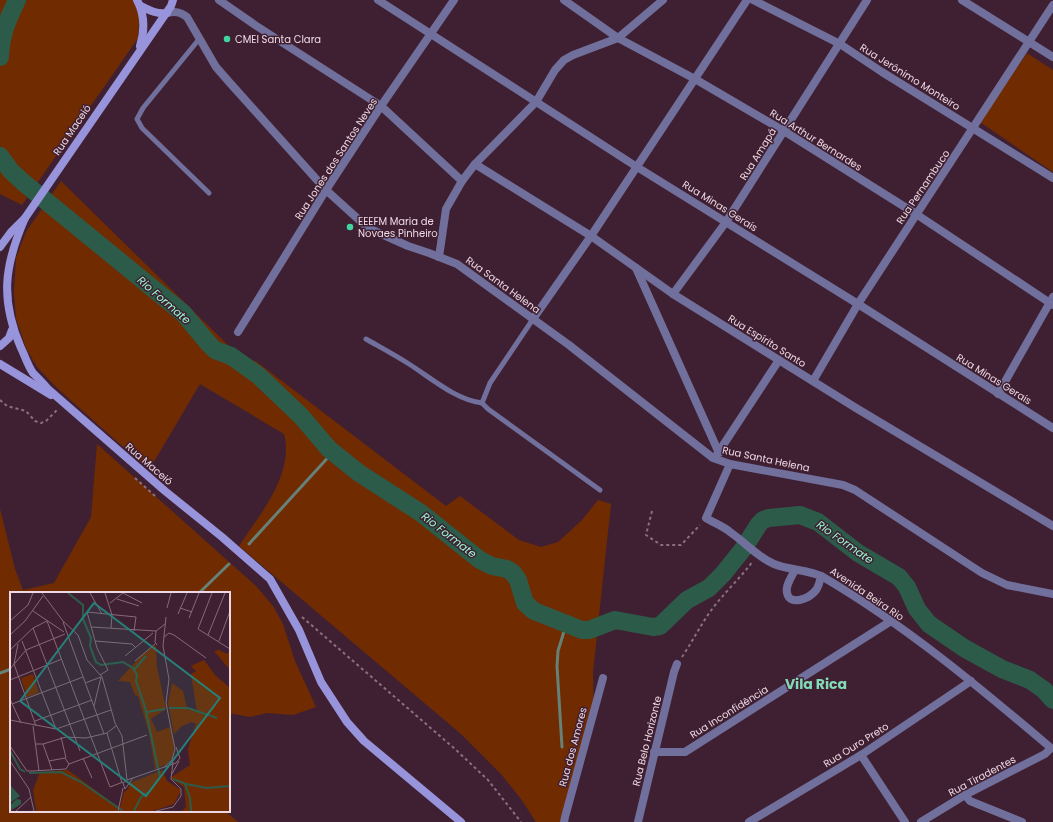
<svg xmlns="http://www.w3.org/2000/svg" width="1053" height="822" font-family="Poppins,sans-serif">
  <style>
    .green { fill: #712b00 }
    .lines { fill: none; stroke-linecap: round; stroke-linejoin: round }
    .stream { stroke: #668177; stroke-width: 3 }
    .river { stroke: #2c5c49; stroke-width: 18 }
    .path { stroke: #8b707f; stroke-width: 2; stroke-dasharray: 3 3; stroke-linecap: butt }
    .service { stroke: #716f9c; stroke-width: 5 }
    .minor { stroke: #716f9c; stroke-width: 8 }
    .tertiary { stroke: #716f9c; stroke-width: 8 }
    .secondary { stroke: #9894dc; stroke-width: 8 }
    .poi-dot { fill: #40d4a1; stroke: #3f2032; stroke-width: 1.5 }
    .labels { text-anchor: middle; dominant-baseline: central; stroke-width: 3; stroke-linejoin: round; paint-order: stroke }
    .poi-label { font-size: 10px; fill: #eed8e3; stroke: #3f2032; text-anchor: start }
    .street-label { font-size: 10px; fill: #eed8e3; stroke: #3f2032 }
    .water-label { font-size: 11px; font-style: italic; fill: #98fad2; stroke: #3f2032 }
    .district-label { font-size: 14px; font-weight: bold; fill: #83dab6; stroke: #3f2032 }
    .inset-river { fill: none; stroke: #2c5c49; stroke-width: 2 }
    .inset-road { fill: none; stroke: #856a79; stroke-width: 1 }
    .view { fill: #25807a; fill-opacity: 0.15; stroke: #25807a; stroke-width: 2 }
    .inset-edge { fill: none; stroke: #eed8e3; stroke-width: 2 }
  </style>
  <rect width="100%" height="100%" fill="#3f2032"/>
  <g class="green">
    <polygon points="0,0 134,0 140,10 138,38 22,205 0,194"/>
    <polygon points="1027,53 1053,70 1053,172 980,122"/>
    <path d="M61,181L237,354L257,362L446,506L460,496L519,540L541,547L558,542L582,520L598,500L611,504L593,672L594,719L563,822H536L521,799L501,774L461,734L239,546C259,516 295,473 284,434L200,384L149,470L56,387L37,367L26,348L16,318L14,292L16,258L26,232Z"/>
    <polygon points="97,444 256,586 273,606 283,624 295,661 316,707 293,715 267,713 250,717 229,713 229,593 11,593 11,811 225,811 238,822 0,822 0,509 15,569 23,590 54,583 91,517"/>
  </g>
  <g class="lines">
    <g class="stream">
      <polyline points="249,544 333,452"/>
      <polyline points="199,593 229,564"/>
      <polyline points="0,673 11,669"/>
      <polyline points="562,747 557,666 558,651 566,625"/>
    </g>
    <g class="river">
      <path d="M0,57C1,34 7,21 17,0"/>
      <polyline points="0,156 11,171 24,183 183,313 209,344 215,350 231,356 259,376 301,416 329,449 359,473 421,513 480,560 492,566 507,569 513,573 518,580 525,603 534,611 582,630 589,630 615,620 653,627 660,626 687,600 709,588 723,574 743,549 759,524 763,520 769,518 800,515 818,522 858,553 899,577 907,587 917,609 929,624 964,648 1002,669 1030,680 1044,690 1053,700"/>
    </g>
    <g class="path">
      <polyline points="0,400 7,406 26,411 35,421 41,423 46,421 58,409"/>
      <polyline points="135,478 155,496"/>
      <polyline points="652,511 646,535 661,545 681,545 700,525"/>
      <polyline points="302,617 455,749 488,780 521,822"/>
      <path d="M682,657C694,639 703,620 716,604C728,589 742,576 753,561"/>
    </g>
    <g class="service">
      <polyline points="200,38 143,108 137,119 142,128 209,193"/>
      <polyline points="533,319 490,383 482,403 488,409 600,490"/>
      <path d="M366,339C380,347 395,355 409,364C431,378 456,400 482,403"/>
    </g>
    <g class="minor">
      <polyline points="378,0 637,167 858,304 1053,428"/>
      <polyline points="564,0 618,38 695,79 784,131 916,214 1053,305"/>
      <polyline points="753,0 840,44 882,72 1053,178"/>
      <polyline points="962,0 1053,57"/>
      <polyline points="475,164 536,102 555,70 564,60 573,55 618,38 663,0"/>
      <polyline points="439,257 446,209 462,181"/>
      <polyline points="636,268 719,453"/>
      <polyline points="673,294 726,222 867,0"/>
      <polyline points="533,319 591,236 747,0"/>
      <polyline points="238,332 326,190 381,106 454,0"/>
      <polyline points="813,381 858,304 1053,5"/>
      <polyline points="998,394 1053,297"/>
      <polyline points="716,456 779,360"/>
      <path d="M730,464L706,518C714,523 723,526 730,532C746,543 756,556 774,564C788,570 811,570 823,577C905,625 979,687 1051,748L1045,754L965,795L921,822"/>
      <path d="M795,570C792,576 785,586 787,593C790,607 810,598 816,590C819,586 820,581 821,576"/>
      <polyline points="654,752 685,752 891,621"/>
      <polyline points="861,755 905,822"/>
      <polyline points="965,795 970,801 1022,822"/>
      <polyline points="564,822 565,817 603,678"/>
      <polyline points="638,822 674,672 677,664"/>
      <polyline points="749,822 861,755 971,681"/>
    </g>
    <g class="tertiary">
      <polyline points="219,0 255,25 381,106 462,181 475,164 591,236 673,294 856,408 1053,526"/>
      <path d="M167,13C176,11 180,12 187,17L216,67L230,83L326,190L368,228L408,246L429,253L457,264L569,345L713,458L730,464L843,485L855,490L982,573L1007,585L1053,594"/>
    </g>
    <g class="secondary">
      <path d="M137,0C145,15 145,30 140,46"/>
      <path d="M141,6C150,11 157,14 167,13"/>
      <path d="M25,218C4,266 0,300 21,348C25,356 28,366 33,373C38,378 43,383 48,389L165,491L222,537L270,579L299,630L321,682L347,722L364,741L461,822"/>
      <polyline points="0,247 11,232 25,218 171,6 173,0"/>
      <polyline points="0,346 9,338 12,330"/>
      <polyline points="0,364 51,395"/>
    </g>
  </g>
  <g class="poi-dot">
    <circle cx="227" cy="39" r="4"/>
    <circle cx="350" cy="227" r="4"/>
  </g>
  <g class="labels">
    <g class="poi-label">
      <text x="235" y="39">CMEI Santa Clara</text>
      <text x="358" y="221">EEEFM Maria de<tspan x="358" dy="12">Novaes Pinheiro</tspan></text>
    </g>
    <g class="street-label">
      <text transform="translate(910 77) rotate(32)">Rua Jerônimo Monteiro</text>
      <text transform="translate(72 130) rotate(-56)">Rua Maceió</text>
      <text transform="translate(816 140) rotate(32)">Rua Arthur Bernardes</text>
      <text transform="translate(758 154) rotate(-58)">Rua Amapá</text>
      <text transform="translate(336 159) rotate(-57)">Rua Jones dos Santos Neves</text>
      <text transform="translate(923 187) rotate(-56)">Rua Pernambuco</text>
      <text transform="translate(720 206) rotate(32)">Rua Minas Gerais</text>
      <text transform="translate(503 285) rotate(36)">Rua Santa Helena</text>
      <text transform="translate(767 341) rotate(32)">Rua Espírito Santo</text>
      <text transform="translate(994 379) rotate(32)">Rua Minas Gerais</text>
      <text transform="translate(766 459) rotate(12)">Rua Santa Helena</text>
      <text transform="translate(149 464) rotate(41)">Rua Maceió</text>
      <text transform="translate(867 594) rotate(34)">Avenida Beira Rio</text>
      <text transform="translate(729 712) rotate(-32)">Rua Inconfidência</text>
      <text transform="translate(647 741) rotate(-76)">Rua Belo Horizonte</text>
      <text transform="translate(856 745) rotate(-32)">Rua Ouro Preto</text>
      <text transform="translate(573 747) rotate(-75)">Rua dos Amores</text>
      <text transform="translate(982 776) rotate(-28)">Rua Tiradentes</text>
    </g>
    <g class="water-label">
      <text transform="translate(164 300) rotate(41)">Rio Formate</text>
      <text transform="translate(449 535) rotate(38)">Rio Formate</text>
      <text transform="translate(845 542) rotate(35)">Rio Formate</text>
    </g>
    <g class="district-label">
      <text x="816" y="684">Vila Rica</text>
    </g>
  </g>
  <g transform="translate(10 592)">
    <rect width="220" height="220" fill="#3f2032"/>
    <path d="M144,54H146L147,75L156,117L141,127L147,140L160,135L164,153L163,165L157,172L145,177L139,141L128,104L125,103L120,90L108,89L130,65ZM209,58L217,62L220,58V78L204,59ZM194,68L205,83L220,96V219H172L176,215L174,195L160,186L180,173L178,157L186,132L182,130L172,134L164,142L158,111L162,91L173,99L177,116L187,120L181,82L186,79L181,74ZM23,82L29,101L17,105L11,86ZM58,178L108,215L107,219H26L23,198L30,180ZM152,178L157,189L171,198L164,212L143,219H109L114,200L118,197L120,191Z" fill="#712b00"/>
    <path d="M0,193L10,204L0,211ZM7,207L11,208V212L0,219V213Z" fill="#2c5c49"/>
    <path class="inset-river" d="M58,1L73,13V27L81,46L80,54L86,70L91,73L113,70L123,76L127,83L126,89L135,115L150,185L139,200L131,205L124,219M124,78L136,64M159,116H178L207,126M137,120L155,117M0,159L10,177L15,180M19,181L51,180L71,190L113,219M163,187L176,192L197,196L220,194M175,192L180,206L181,219"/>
    <path class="inset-road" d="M32,1L53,29L68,43L77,68L92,85L105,131L112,144L117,188M80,1L92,22M95,1L102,23L101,36M202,1L188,37L220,57M107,7L129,14M100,11L113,1L132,11M157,16L161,1M170,16L182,20M23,19L54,40M168,22L177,1M179,26L189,1M0,29L18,13L23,1M37,29L100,195L113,190M53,30L94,142M81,35L146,39M23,36L70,159M0,43L15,29L33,4M198,43L215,1M154,45L159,41L164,43L196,66M12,49L46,137M85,49L122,52L125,55M209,49L220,19M8,52L4,72L26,134M147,53L145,50L146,39L155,32M0,58L23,36L37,29M115,64L143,41M125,69L145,52M0,77L16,58L55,42M90,83L98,78L87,56L77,20L126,25L124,39M0,88L52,67M75,91L91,85M0,107L11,131M2,112L73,85M84,114L91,85M0,128L46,137L101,118M25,129L82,108M23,134L29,179M97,141L112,191M51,145L56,166M25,152H33L56,145L76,146L97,141L106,134M33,152L39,169M0,154L17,179H22L56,177L59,172L55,166L39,169L42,178M73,166L82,186M0,169L19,197L24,219M59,172L137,143M153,176L162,168L165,157L156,111L159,87L153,54L156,25M162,182L169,169M117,188L166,171L170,166L166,155M117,188L113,191L115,197L123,186M6,219L21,205M108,219L113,196M146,219L163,215L171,204V197L161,187L163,170"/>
    <path class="view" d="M84,11L210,106L136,204L10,109Z"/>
    <rect width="220" height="220" class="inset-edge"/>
  </g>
</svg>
